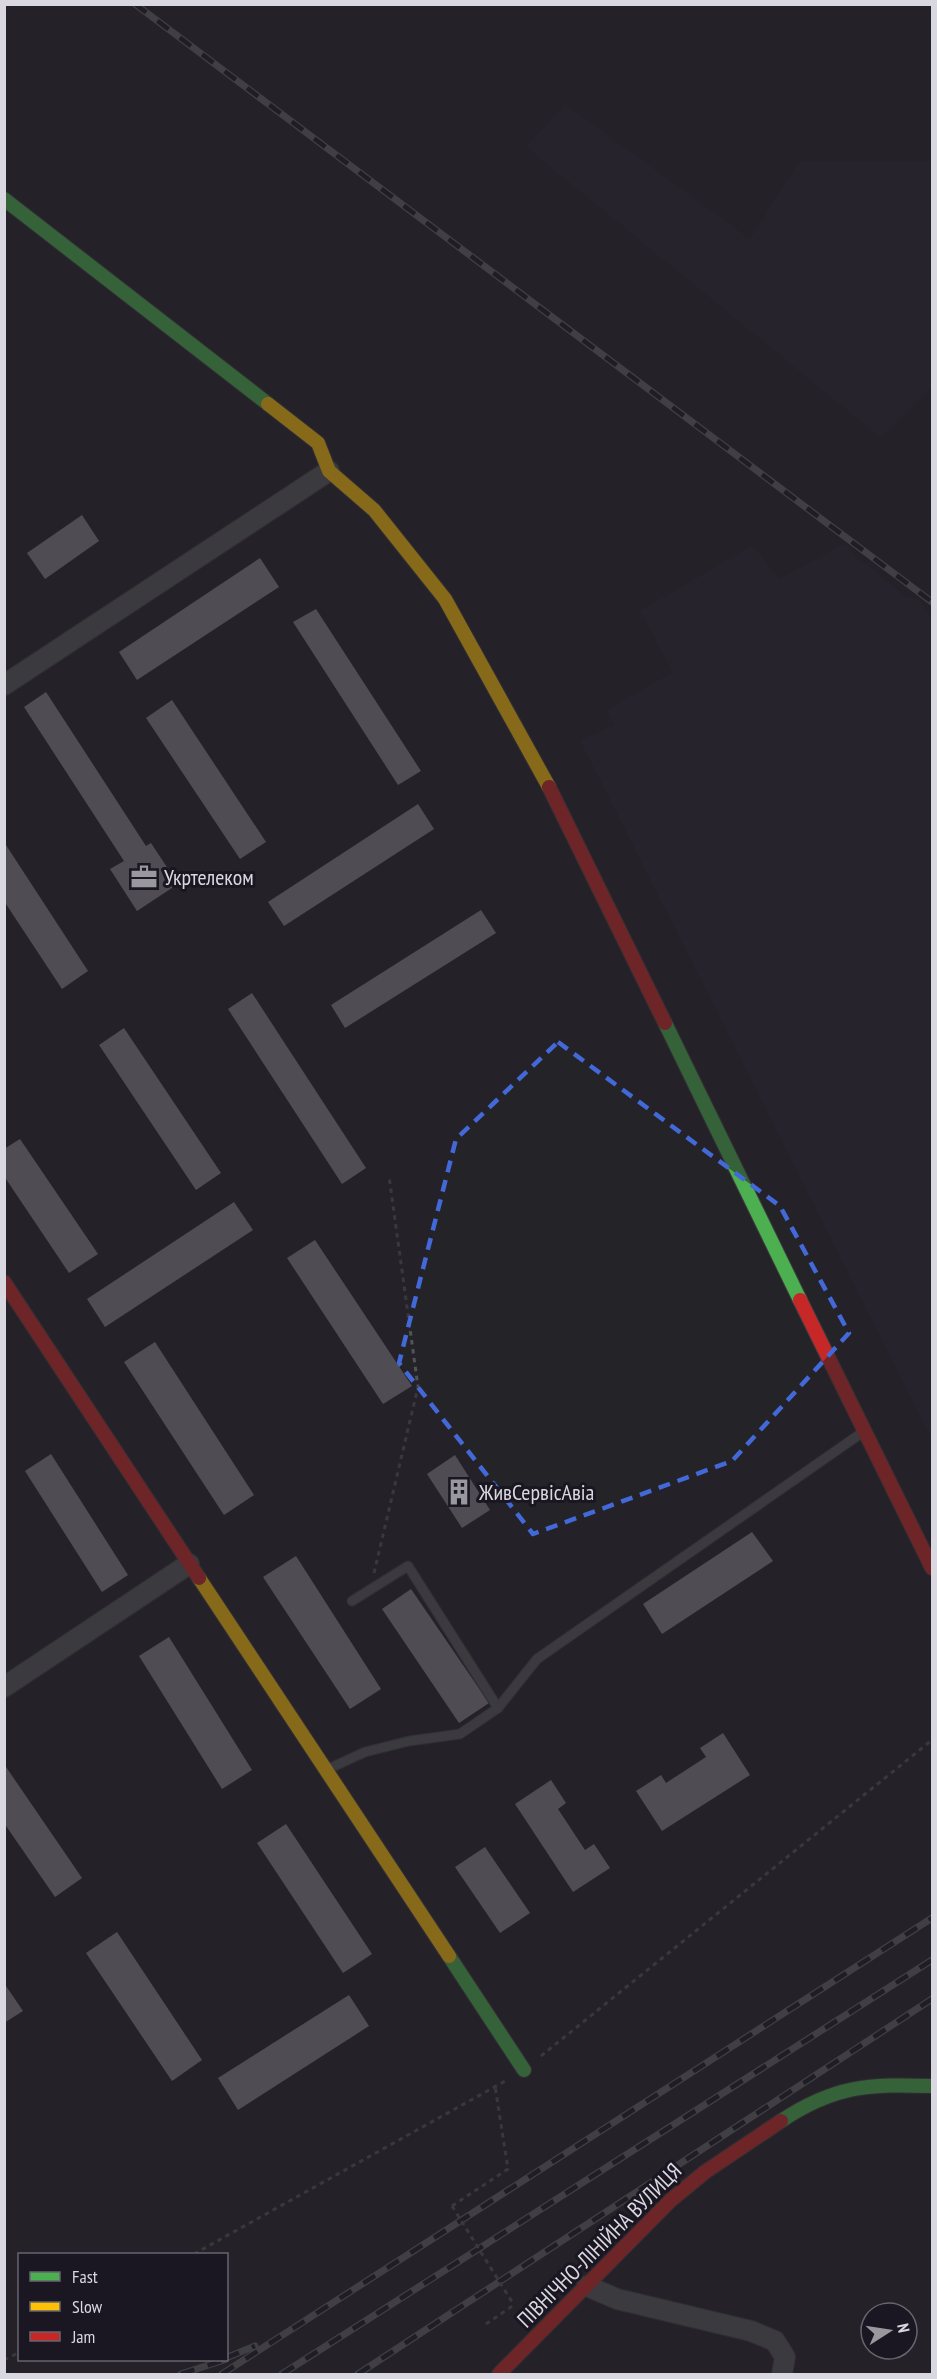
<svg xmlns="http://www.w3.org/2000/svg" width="937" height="2379" font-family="'PT Sans Narrow',sans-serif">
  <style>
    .built { fill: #292434 }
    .building { fill: #838187 }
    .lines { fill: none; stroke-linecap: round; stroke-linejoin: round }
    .lane-casing { stroke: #3f3d42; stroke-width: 11 }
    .street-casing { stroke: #3f3d42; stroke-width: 22 }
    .fast-casing { stroke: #3f3d42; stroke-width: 16 }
    .slow-casing { stroke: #3f3d42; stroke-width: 16 }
    .jam-casing { stroke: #3f3d42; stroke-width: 16 }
    .path { stroke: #535256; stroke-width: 3; stroke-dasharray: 4.5 4.5; stroke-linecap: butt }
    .lane { stroke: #58575c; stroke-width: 9 }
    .street { stroke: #58575c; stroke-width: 20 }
    .fast { stroke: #4caf50; stroke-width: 14 }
    .slow { stroke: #ffc107; stroke-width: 14 }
    .jam { stroke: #c62828; stroke-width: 14 }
    .rail-casing { stroke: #636265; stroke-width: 7 }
    .rail { stroke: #1a1722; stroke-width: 4.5; stroke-dasharray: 14; stroke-linecap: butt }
    .path-bridge { stroke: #535256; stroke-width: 3; stroke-dasharray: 4.5 4.5; stroke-linecap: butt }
    .marked { fill: none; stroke: #4369d9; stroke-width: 4.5; stroke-dasharray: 12 8; stroke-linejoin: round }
    .labels { text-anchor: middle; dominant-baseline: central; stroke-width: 6; stroke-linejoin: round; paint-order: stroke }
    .poi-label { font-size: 22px; fill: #d9d7df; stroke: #1a1722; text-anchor: start }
    .street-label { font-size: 22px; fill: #d9d7df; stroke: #1a1722 }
  </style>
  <rect width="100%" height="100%" fill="#242328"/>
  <g class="built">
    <polygon points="565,104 750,239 799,161 932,161 932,387 881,438 526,147"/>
    <polygon points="846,543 857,559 867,564 904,596 918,599 932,617 932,1439 580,740 614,725 607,710 673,672 640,611 753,545 779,579"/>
  </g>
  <g class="building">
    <polygon points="82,515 99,541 45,579 27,553"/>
    <polygon points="260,558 279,587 137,680 119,652"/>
    <polygon points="316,609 421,771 398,785 293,622"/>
    <polygon points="46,692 146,846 151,843 178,884 137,911 110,869 124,861 24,707"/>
    <polygon points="172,700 266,842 240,859 146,718"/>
    <polygon points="418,804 434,829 284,926 268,902"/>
    <polygon points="4,842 88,971 62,989 4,901"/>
    <polygon points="481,910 496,933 345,1028 331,1005"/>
    <polygon points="252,993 366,1168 342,1184 228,1009"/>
    <polygon points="124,1028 221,1173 196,1190 99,1045"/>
    <polygon points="20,1139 98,1254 69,1273 4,1176 4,1149"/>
    <polygon points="234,1202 253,1230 105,1327 87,1299"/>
    <polygon points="315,1240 412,1386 383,1404 287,1258"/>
    <polygon points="155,1342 254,1495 224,1515 124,1362"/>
    <polygon points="51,1454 128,1575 102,1592 25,1471"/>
    <polygon points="455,1455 490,1510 462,1528 427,1474"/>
    <polygon points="752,1532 773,1561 662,1634 643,1604"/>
    <polygon points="296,1556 381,1689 350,1709 263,1577"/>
    <polygon points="411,1589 489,1703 459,1723 382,1609"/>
    <polygon points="169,1637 252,1770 222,1789 139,1656"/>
    <polygon points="723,1733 750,1775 662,1831 636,1791 661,1775 666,1783 706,1757 700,1748"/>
    <polygon points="4,1764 82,1878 55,1897 4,1823"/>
    <polygon points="551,1780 566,1803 558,1809 585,1850 594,1844 610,1868 573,1892 515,1804"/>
    <polygon points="286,1824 372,1954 343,1973 257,1843"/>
    <polygon points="485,1847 530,1913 500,1933 455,1867"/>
    <polygon points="117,1932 202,2060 172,2081 86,1953"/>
    <polygon points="4,1983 23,2011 4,2023"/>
    <polygon points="349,1995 369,2026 238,2110 218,2078"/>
  </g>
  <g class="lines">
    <g class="lane-casing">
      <g id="lane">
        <polyline points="352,1601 408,1566 498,1708"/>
        <polyline points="328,1769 365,1752 409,1741 460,1734 498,1708 537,1659 863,1432"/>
      </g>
    </g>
    <g class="street-casing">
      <g id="street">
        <polyline points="4,685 329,471"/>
        <polyline points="4,1687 189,1564"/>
        <polyline points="587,2286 617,2299 751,2331 775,2341 785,2357 782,2374"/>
      </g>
    </g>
    <g class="fast-casing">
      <g id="fast">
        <polyline points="4,199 268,404"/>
        <polyline points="665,1023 800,1300"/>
        <polyline points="449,1956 524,2070"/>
        <path d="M781,2121C835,2085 869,2084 932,2086"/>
      </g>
    </g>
    <g class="slow-casing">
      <g id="slow">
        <polyline points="268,404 318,443 329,471 374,510 445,599 549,787"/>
        <polyline points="199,1578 449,1956"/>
      </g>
    </g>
    <g class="jam-casing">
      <g id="jam">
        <polyline points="549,787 665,1023"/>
        <polyline points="4,1282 199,1578"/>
        <polyline points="800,1300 932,1568"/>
        <polyline points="499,2374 671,2200 705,2172 781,2121"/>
      </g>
    </g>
    <g class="path">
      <polyline points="374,1573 418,1387 389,1176"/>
      <polyline points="541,2056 932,1740"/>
      <polyline points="452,2206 508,2169 495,2086"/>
      <polyline points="194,2254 507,2080"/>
      <polyline points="486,2324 514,2305"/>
      <polyline points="4,2360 20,2352"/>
    </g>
    <use href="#lane" class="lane"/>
    <use href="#street" class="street"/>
    <use href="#fast" class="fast"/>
    <use href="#slow" class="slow"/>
    <use href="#jam" class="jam"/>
    <g class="rail-casing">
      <g id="rail">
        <polyline points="135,4 932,602"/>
        <polyline points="226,2358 255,2346"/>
        <polyline points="181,2374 224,2360"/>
        <polyline points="222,2374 932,1918"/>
        <polyline points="282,2374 932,1960"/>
        <polyline points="358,2374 932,1999"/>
      </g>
    </g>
    <use href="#rail" class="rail"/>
    <polyline class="path-bridge" points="452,2206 514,2305"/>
  </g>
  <path d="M0 0H937V2379H0ZM558,1042L780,1206L849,1333L732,1461L533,1534L399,1363L456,1139Z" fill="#242328" fill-opacity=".55" fill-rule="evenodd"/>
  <path class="marked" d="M558,1042L780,1206L849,1333L732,1461L533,1534L399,1363L456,1139Z"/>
  <defs>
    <g id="office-bare" transform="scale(2.07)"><path d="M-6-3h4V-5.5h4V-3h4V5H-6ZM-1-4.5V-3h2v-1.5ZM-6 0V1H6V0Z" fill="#9a989f" stroke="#1a1722" stroke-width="2.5" paint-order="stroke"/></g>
    <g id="building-bare" transform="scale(2.07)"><path d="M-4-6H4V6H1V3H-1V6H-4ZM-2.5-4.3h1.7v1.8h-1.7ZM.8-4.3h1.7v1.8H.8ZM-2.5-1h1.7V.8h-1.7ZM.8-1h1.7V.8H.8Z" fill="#9a989f" stroke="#1a1722" stroke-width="2.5" paint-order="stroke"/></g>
  </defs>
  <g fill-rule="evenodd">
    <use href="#office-bare" x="144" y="877"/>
    <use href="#building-bare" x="459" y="1492"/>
  </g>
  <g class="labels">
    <g class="poi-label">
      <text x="164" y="877">Укртелеком</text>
      <text x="479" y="1492">ЖивСервісАвіа</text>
    </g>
    <g class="street-label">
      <text transform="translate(599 2245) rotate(-45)">ПІВНІЧНО-ЛІНІЙНА ВУЛИЦЯ</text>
    </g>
  </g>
  <rect width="937" height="2379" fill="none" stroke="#d9d7df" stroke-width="12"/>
  <rect x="18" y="2253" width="210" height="108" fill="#1a1722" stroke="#66646e" stroke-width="1.5"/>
  <rect x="30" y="2272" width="30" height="9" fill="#4caf50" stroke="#66646e" stroke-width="1.5"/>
  <text x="72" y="2283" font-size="18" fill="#d9d7df">Fast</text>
  <rect x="30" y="2302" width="30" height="9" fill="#ffc107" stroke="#66646e" stroke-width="1.5"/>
  <text x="72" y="2313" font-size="18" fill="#d9d7df">Slow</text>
  <rect x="30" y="2332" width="30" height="9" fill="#c62828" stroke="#66646e" stroke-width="1.5"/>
  <text x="72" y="2343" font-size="18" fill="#d9d7df">Jam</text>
  <g transform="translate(889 2331) rotate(78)"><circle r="28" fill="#1a1722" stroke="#66646e" stroke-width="1.5"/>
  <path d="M0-4.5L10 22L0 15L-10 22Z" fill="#9a989f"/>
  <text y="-9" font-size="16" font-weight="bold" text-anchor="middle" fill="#d9d7df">N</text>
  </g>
</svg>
